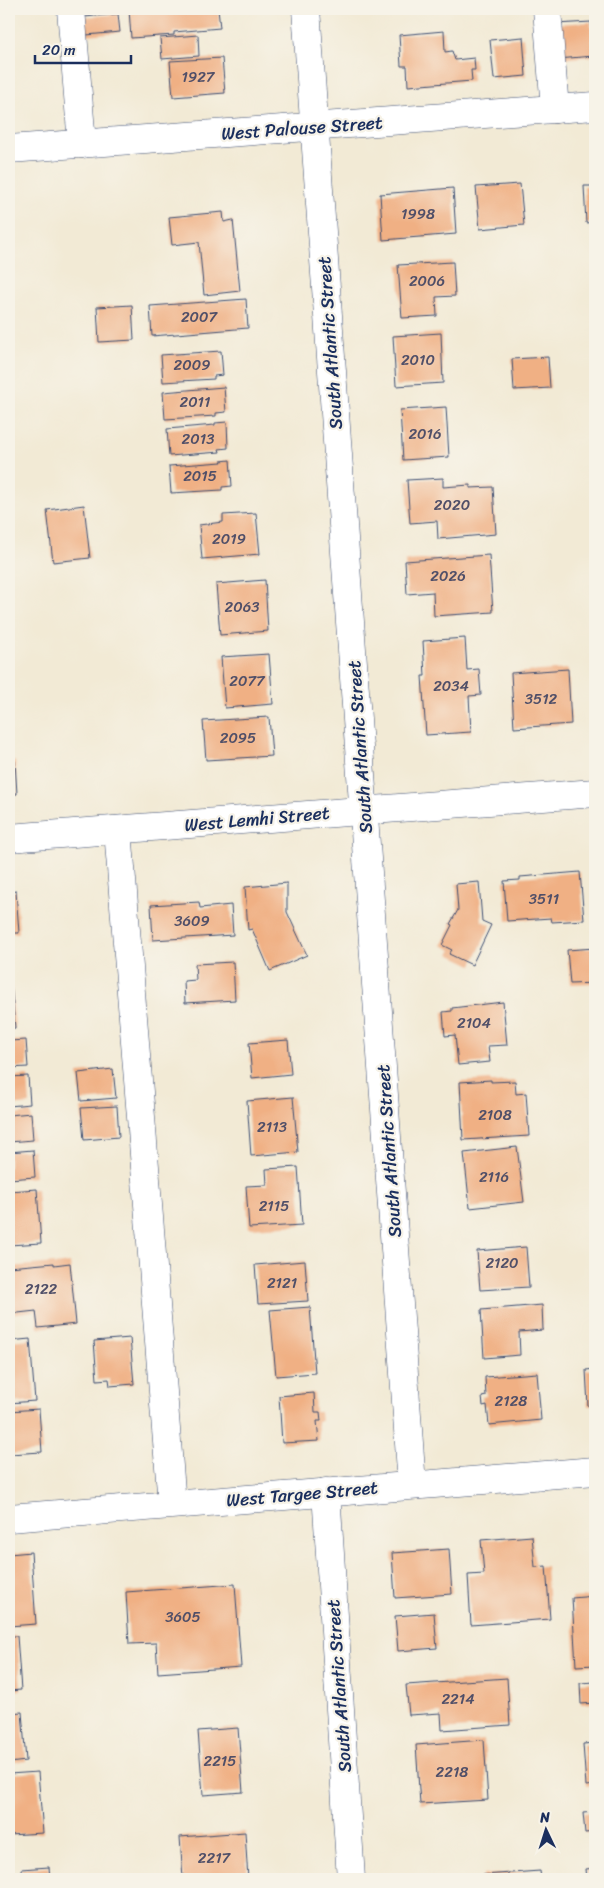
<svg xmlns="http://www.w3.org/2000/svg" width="604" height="1888" font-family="Sriracha,sans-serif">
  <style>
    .building { fill: #f0b084 }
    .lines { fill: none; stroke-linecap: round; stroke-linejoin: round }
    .minor-casing { stroke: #3b4b70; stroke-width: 29 }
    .minor { stroke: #fff; stroke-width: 28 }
    .labels { text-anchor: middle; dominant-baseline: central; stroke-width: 4.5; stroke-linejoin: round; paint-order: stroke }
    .number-label { font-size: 15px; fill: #504f68 }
    .street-label { font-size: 18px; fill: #1b2f5e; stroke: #f7f3e8 }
  </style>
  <rect width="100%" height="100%" fill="#f7f3e8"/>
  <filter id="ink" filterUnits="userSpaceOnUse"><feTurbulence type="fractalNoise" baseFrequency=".02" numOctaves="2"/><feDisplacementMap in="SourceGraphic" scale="10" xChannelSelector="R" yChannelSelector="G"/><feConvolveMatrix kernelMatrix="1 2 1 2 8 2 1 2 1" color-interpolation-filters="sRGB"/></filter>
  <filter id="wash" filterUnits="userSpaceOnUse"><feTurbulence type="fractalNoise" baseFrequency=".0096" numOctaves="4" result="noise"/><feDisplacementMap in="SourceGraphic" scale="20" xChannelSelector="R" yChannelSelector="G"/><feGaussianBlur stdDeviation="1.12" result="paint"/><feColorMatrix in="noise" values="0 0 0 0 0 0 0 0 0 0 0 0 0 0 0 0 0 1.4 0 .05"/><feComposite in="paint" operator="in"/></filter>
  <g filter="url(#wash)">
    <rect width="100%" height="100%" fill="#f2ead5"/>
    <g id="blocks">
      <g class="building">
        <polygon points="129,9 218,9 220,28 174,32 174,35 131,38"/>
        <polygon points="398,9 415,9 415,10 398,12"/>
        <polygon points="118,14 120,32 75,36 73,18"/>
        <polygon points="591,22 594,56 557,59 555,24"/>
        <polygon points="444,31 445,52 452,51 455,60 474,58 475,70 471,70 472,81 408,86 407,66 401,66 399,35"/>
        <polygon points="198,35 199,56 162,59 160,38"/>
        <polygon points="523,37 526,76 494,79 490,40"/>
        <polygon points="222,58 225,93 173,97 170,61"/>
        <polygon points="520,184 524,225 480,229 476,187"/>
        <polygon points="584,186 595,186 595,222 586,223"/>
        <polygon points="453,188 456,234 383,240 380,194"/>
        <polygon points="223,212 224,222 233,220 240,291 204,295 199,242 172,245 169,217"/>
        <polygon points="453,262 455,296 436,297 437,316 402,318 398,265"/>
        <polygon points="246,299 248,328 152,336 150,306"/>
        <polygon points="132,305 134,340 99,342 97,307"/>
        <polygon points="441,333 443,383 396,386 393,336"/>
        <polygon points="221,351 223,375 214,376 214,379 163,382 161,355"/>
        <polygon points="548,357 550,388 514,390 512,359"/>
        <polygon points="224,387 226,412 216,413 216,416 165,419 163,392"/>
        <polygon points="446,407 449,457 403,460 400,410"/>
        <polygon points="227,422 228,448 219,449 220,452 169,456 167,429 215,425 215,423"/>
        <polygon points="230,460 232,486 222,487 222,490 171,493 169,466 222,462 221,461"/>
        <polygon points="443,478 443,487 470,485 470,488 493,487 496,534 438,539 437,521 410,523 407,480"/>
        <polygon points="84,505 90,558 53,562 47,510"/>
        <polygon points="256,513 260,554 202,559 199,525 223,522 223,515"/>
        <polygon points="489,555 493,612 434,616 433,592 407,594 405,561"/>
        <polygon points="265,580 268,631 220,635 216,584"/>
        <polygon points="465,638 467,670 479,669 481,695 469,696 471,732 426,735 422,676 425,676 423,641"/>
        <polygon points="269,654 273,704 225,708 221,657"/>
        <polygon points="568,669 571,724 514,728 511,673"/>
        <polygon points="269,717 272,756 206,760 203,721"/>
        <polygon points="9,761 15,761 17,794 9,795"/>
        <polygon points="580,872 584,920 552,922 551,918 507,921 504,881 520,880 520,877"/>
        <polygon points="479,882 482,921 491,925 472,965 449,954 452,950 442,945 452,925 450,924 458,910 456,884"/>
        <polygon points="287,883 287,912 307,955 270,971 252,929 248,930 245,887"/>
        <polygon points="16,891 19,933 9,933 9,892"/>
        <polygon points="199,902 200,908 231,905 233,935 153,940 151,905"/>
        <polygon points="595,948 595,983 570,984 567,950"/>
        <polygon points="233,962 235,1000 185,1003 184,981 196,980 195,964"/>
        <polygon points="9,972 10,972 15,1028 9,1029"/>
        <polygon points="503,1002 507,1045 488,1046 490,1062 458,1065 455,1035 445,1036 443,1012 452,1011 452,1008"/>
        <polygon points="26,1040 28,1067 9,1068 9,1041"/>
        <polygon points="288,1040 291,1074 252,1078 249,1043"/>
        <polygon points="113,1069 116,1098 81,1101 78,1073"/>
        <polygon points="28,1076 30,1104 9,1106 9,1077"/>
        <polygon points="491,1080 491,1082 515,1081 516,1094 526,1093 529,1136 463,1140 460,1082"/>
        <polygon points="293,1097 298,1152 251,1156 247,1101"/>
        <polygon points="117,1106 119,1137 84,1140 81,1108"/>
        <polygon points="31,1113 33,1140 9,1142 9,1115"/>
        <polygon points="517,1147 524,1202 470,1208 464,1153"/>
        <polygon points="33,1150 35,1177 9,1179 9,1152"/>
        <polygon points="298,1167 302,1225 249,1228 246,1186 267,1185 266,1169"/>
        <polygon points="37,1189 41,1243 9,1245 9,1191"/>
        <polygon points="526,1247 529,1287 480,1290 477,1251"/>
        <polygon points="305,1261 308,1301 258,1304 255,1265"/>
        <polygon points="54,1263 54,1265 70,1263 76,1324 38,1328 36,1311 9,1314 9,1267"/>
        <polygon points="542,1305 543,1330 519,1332 520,1355 484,1358 481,1310"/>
        <polygon points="310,1307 315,1373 276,1376 270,1310"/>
        <polygon points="130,1338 134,1384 110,1386 109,1379 97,1380 94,1341"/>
        <polygon points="30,1339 35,1401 9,1403 9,1341"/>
        <polygon points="595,1369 595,1405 588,1406 586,1370"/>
        <polygon points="537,1373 541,1420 489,1425 487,1405 483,1406 482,1397 486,1396 485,1377"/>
        <polygon points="314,1393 315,1412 320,1412 321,1421 317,1421 319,1441 282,1443 279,1396"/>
        <polygon points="39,1409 42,1452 9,1454 9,1411"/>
        <polygon points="532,1536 535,1567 546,1566 550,1619 471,1625 468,1575 484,1574 481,1540"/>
        <polygon points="449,1549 452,1594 395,1598 392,1553"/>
        <polygon points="31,1552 36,1624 9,1626 9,1554"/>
        <polygon points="235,1584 241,1667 158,1673 156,1643 129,1644 126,1592"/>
        <polygon points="595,1596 595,1665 576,1666 572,1598"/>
        <polygon points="434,1613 437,1648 398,1651 395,1616"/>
        <polygon points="9,1636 17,1636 21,1690 9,1691"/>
        <polygon points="507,1678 510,1725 442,1730 441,1713 409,1715 406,1685"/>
        <polygon points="595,1682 595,1703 581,1704 580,1683"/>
        <polygon points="22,1712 26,1761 9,1763 9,1713"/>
        <polygon points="238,1728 243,1792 203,1795 198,1731"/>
        <polygon points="484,1740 488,1800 420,1804 416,1745"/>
        <polygon points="595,1743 595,1785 586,1786 583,1744"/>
        <polygon points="38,1772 43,1833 9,1835 9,1774"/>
        <polygon points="595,1812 595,1832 585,1833 583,1813"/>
        <polygon points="245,1832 248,1879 183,1879 180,1837"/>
        <polygon points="49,1867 50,1879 22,1879 21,1869"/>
        <polygon points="595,1868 595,1879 587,1879 586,1869"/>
        <polygon points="540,1871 541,1879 483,1879 483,1875"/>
      </g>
    </g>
  </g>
  <g filter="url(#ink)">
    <use href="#blocks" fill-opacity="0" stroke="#3b4b70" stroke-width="1"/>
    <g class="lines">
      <g class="minor-casing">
        <g id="minor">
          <polyline points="71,9 82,144"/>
          <polyline points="306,9 412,1485"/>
          <polyline points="547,9 555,109"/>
          <polyline points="9,149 595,106"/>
          <polyline points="118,830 172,1504"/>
          <polyline points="9,838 595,793"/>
          <polyline points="326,1492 351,1879"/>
          <polyline points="9,1518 595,1471"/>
        </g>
      </g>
      <use href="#minor" class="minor"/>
    </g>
  </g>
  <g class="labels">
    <g class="number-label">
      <text x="198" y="77">1927</text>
      <text x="418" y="214">1998</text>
      <text x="427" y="281">2006</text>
      <text x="199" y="317">2007</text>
      <text x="418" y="360">2010</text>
      <text x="192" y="365">2009</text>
      <text x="195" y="402">2011</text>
      <text x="425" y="434">2016</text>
      <text x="198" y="439">2013</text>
      <text x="200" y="476">2015</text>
      <text x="452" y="505">2020</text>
      <text x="229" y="539">2019</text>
      <text x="448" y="576">2026</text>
      <text x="242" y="607">2063</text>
      <text x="247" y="681">2077</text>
      <text x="451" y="686">2034</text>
      <text x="541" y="699">3512</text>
      <text x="238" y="738">2095</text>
      <text x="544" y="899">3511</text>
      <text x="192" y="921">3609</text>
      <text x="474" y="1023">2104</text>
      <text x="495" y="1115">2108</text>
      <text x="272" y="1127">2113</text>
      <text x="494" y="1177">2116</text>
      <text x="274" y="1206">2115</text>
      <text x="502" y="1263">2120</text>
      <text x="282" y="1283">2121</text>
      <text x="41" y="1289">2122</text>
      <text x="511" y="1401">2128</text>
      <text x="183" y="1617">3605</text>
      <text x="458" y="1699">2214</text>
      <text x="220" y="1761">2215</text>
      <text x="452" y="1772">2218</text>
      <text x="214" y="1858">2217</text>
    </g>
    <g class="street-label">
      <text transform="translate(302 128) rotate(-4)">West Palouse Street</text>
      <text transform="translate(330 343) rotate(-94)">South Atlantic Street</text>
      <text transform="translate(360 747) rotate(-94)">South Atlantic Street</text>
      <text transform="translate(257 819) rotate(-5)">West Lemhi Street</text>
      <text transform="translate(389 1151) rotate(-94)">South Atlantic Street</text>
      <text transform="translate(302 1494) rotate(-5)">West Targee Street</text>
      <text transform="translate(339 1686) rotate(-94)">South Atlantic Street</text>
    </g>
  </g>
  <rect width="604" height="1888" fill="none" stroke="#f7f3e8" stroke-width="30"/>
  <g transform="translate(546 1830) rotate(356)" stroke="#f7f3e8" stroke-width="4" paint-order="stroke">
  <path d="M0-4L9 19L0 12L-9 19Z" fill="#1b2f5e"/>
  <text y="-8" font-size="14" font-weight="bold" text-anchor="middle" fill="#1b2f5e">N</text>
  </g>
  <path d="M35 55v8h96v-8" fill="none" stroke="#1b2f5e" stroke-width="2.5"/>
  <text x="42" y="55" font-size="15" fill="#1b2f5e" stroke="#f7f3e8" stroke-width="4" paint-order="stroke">20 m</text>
</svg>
